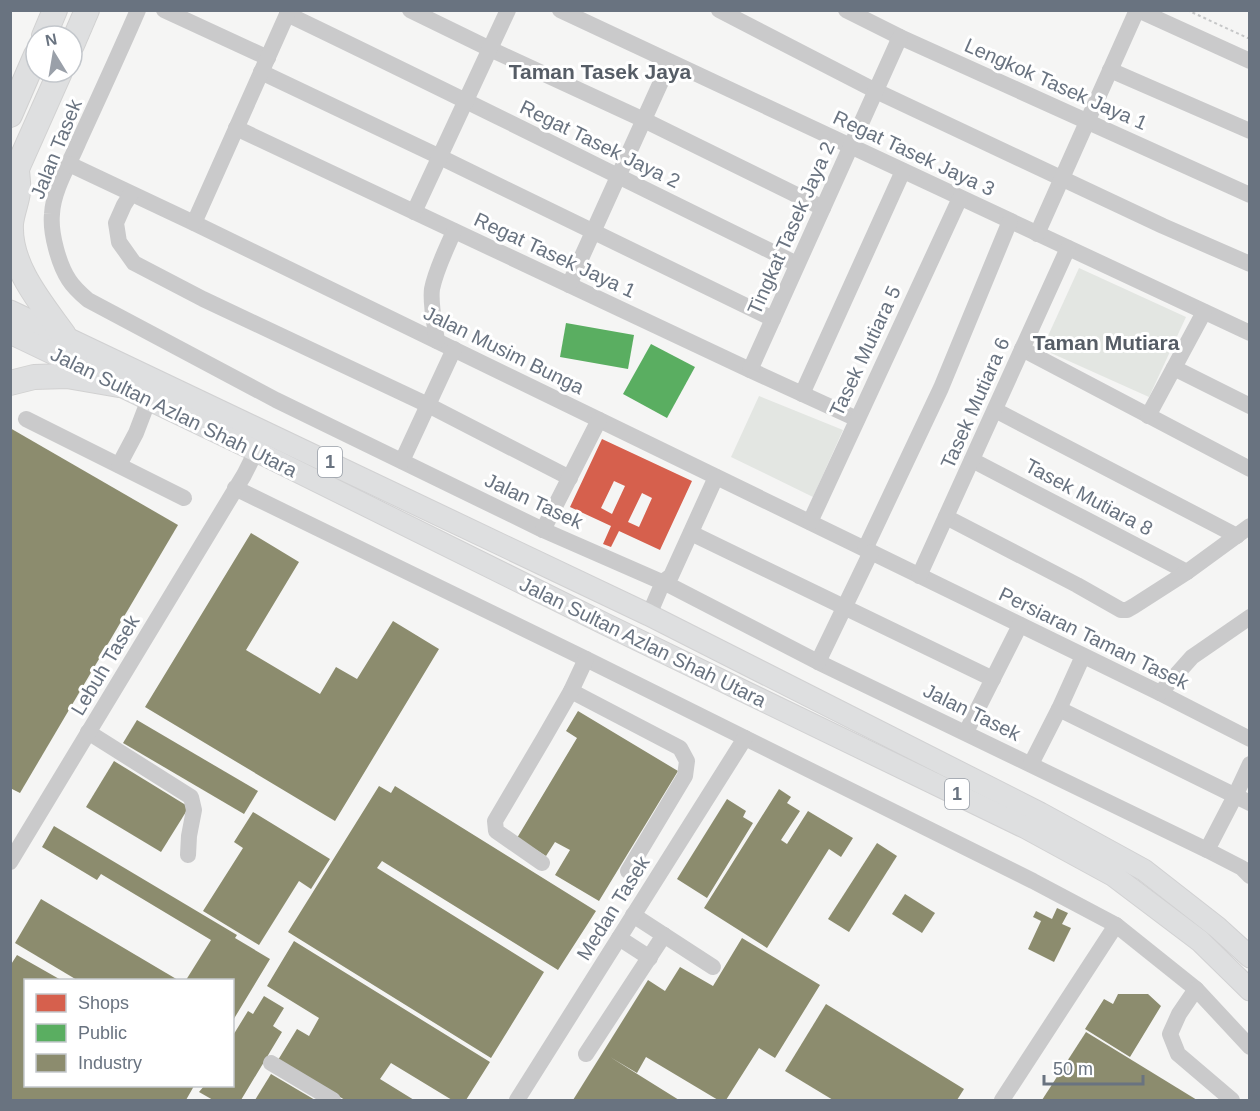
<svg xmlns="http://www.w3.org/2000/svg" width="1260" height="1111" font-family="Arial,sans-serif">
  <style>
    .green { fill: #e3e6e2 }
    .shops { fill: #d6604d; fill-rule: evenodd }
    .public { fill: #5aae61 }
    .industry { fill: #8c8c6e }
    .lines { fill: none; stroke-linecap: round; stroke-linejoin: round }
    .major-casing { stroke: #d1d1d2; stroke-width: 23 }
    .highway-casing { stroke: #d1d1d1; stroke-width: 26 }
    .path { stroke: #c6c7c8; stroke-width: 2; stroke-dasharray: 3 3; stroke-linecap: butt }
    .minor { stroke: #cacacb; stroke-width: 16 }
    .major { stroke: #dedfe0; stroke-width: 21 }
    .highway { stroke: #dedfe0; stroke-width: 24 }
    .labels { text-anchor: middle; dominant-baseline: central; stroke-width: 6; stroke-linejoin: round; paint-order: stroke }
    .shield { fill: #fff; stroke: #969da6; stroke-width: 1.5 }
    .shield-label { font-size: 18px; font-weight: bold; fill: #697380 }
    .street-label { font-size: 20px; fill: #697380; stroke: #fff }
    .neighbourhood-label { font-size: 21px; font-weight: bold; fill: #565d66; stroke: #fff }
  </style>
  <rect width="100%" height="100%" fill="#f5f5f4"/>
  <g class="green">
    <polygon points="1079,268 1186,317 1149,397 1042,349"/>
    <polygon points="759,396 843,430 813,497 731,457"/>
  </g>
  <path class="shops" d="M602,439L692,481L660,550L619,531L611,547L603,544L611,526L570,507ZM614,481L625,486L612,514L601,508ZM642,493L652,498L639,527L628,522Z"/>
  <g class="public">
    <polygon points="566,323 634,335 628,369 560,357"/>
    <polygon points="651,344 695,367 667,418 623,394"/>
  </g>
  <g class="industry">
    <polygon points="10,428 178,525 20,793 10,788"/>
    <polygon points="251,533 299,562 246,650 320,694 336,667 357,679 393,621 439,649 335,821 145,707"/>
    <polygon points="578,711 678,771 599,901 555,875 570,850 555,842 546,856 517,838 577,738 566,731"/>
    <polygon points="137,720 258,791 244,814 123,743"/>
    <polygon points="114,761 189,807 161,852 86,807"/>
    <polygon points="379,786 391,793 395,786 596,911 558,970 382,861 377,868 544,972 491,1058 288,932"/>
    <polygon points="779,789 791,797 787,803 800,811 781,840 787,844 808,811 853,838 841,857 829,849 767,948 704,908"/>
    <polygon points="727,799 746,811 743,817 753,823 707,898 677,879"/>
    <polygon points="253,812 330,859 311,889 299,881 259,945 203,911 243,848 234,842"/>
    <polygon points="54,826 237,935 235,938 270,959 232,1022 232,980 186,980 211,940 101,874 97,880 42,847"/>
    <polygon points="877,843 897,856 849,932 828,919"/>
    <polygon points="905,894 935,913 922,933 892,914"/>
    <polygon points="41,899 178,980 77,980 15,943"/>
    <polygon points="1057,908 1068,913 1062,924 1071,928 1054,962 1028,949 1041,921 1033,917 1036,911 1052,919"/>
    <polygon points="742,938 820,985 775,1058 759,1048 726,1100 718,1100 646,1057 637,1073 610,1057 679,1100 573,1100 648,980 665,991 680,967 713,986"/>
    <polygon points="294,941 490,1062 466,1100 452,1100 391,1063 380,1079 414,1100 345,1100 278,1060 297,1029 309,1036 319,1018 267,986"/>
    <polygon points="17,955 61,980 26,980 26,1086 194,1086 186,1100 10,1100 10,966"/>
    <polygon points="1118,994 1148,994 1161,1006 1130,1057 1085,1029 1104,999 1113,1004"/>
    <polygon points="264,996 284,1008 273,1026 282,1032 241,1100 213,1100 199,1092 204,1086 232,1086 232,1037 248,1011 253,1014"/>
    <polygon points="826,1004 964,1089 957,1100 833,1100 785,1071"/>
    <polygon points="1086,1032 1197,1100 1042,1100"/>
    <polygon points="271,1074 315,1100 255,1100"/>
  </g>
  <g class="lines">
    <g class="major-casing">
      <g id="major">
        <polyline points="10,311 649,615 1040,813 1144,870 1217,927 1250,957"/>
        <polyline points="10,333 256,451 605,624 1026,828 1114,876 1200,941 1250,990"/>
      </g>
    </g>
    <g class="highway-casing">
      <g id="highway">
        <polyline points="44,36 55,10"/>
        <polyline points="72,45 87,10"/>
        <polyline points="10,115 36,55"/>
        <path d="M17,168C17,176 19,184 18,192C17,202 12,213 11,224C9,266 41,303 64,335"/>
        <polyline points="11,182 60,72"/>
        <polyline points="10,383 34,377 67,376 119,385"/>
      </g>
    </g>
    <polyline class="path" points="1187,10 1250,39"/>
    <g class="minor">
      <path d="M138,10C119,54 99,97 79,141C70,163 53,190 52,214C50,233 59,265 69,280C74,288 81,294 88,300L276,400L543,530L671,586L818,662L1207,850L1242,868L1250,876"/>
      <polyline points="164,10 268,58"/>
      <polyline points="410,10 490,49 644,120 823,208"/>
      <polyline points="560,10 1250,333"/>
      <polyline points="719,10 876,91 1163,226 1250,264"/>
      <polyline points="846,10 900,37 1250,195"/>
      <polyline points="1138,10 1250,61"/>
      <path d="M287,14C458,96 627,181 797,264"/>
      <polyline points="1110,70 1250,131"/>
      <polyline points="261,72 440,157 773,319"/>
      <polyline points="236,128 750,370 857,419"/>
      <polyline points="69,164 194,223 871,552 1160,693 1250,739"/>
      <polyline points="131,194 124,205 116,223 119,242 134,263 203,299 428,405 570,478"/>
      <polyline points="414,212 508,10"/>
      <polyline points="194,223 289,10"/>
      <polyline points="1037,234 1137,10"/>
      <polyline points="569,285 670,62"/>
      <path d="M437,341C435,326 430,304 432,289C436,269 446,250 454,231"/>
      <polyline points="1022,349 1250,469"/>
      <polyline points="1174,368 1250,406"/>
      <polyline points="750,370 900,37"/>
      <polyline points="802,394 903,171"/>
      <polyline points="995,410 1237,536"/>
      <polyline points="1148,416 1204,312"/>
      <polyline points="26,419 184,498"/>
      <polyline points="972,460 1187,572"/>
      <polyline points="402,461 454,349"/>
      <polyline points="119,465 136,433 149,399"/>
      <polyline points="235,488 586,659 1033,881 1116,925 1196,989 1250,1047"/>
      <polyline points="946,517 1077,585 1121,610 1127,610 1134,606 1187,572 1250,526"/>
      <polyline points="810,522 960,198"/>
      <polyline points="543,530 599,420"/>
      <polyline points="691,533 993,679"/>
      <polyline points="865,549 941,388 1010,221"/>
      <polyline points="919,576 1068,248"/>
      <polyline points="649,615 663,582 671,576 716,477"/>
      <polyline points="818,662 871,552"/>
      <polyline points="571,691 680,748 687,761 685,776 628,871"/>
      <polyline points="1160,693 1192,657 1250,617"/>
      <polyline points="1059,709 1250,803"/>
      <polyline points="88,732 191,797 194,810 189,836 188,855"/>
      <polyline points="966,732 1020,625"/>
      <polyline points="1031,764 1059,709 1083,656"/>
      <polyline points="1207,850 1235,796 1250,764"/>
      <polyline points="10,862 244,475 256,451"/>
      <polyline points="542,863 496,831 495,821 544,738 571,691 586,659"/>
      <polyline points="633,915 713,967"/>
      <polyline points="619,938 650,958"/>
      <polyline points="1196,989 1179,1014 1170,1034 1178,1054 1232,1100"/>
      <polyline points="586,1054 664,935"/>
      <polyline points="271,1063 333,1100"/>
      <polyline points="517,1100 745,738"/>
      <polyline points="1002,1100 1116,925"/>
    </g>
    <use href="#major" class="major"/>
    <use href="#highway" class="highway"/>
  </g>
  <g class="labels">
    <g class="shield">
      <rect x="318" y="447" width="24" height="30" rx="4.5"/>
      <rect x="945" y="779" width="24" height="30" rx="4.5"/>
    </g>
    <g class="shield-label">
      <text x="330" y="462">1</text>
      <text x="957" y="794">1</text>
    </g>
    <g class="street-label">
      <text transform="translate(1056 84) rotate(24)">Lengkok Tasek Jaya 1</text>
      <text transform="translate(600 144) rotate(26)">Regat Tasek Jaya 2</text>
      <text transform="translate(56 149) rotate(-68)">Jalan Tasek</text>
      <text transform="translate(914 153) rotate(25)">Regat Tasek Jaya 3</text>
      <text transform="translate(791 228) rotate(-66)">Tingkat Tasek Jaya 2</text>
      <text transform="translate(555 255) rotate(25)">Regat Tasek Jaya 1</text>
      <text transform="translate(504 350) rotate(26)">Jalan Musim Bunga</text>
      <text transform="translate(865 351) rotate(-65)">Tasek Mutiara 5</text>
      <text transform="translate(975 403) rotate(-66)">Tasek Mutiara 6</text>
      <text transform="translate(174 412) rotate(26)">Jalan Sultan Azlan Shah Utara</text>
      <text transform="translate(1089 497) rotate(28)">Tasek Mutiara 8</text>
      <text transform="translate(534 501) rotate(25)">Jalan Tasek</text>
      <text transform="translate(1094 638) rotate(26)">Persiaran Taman Tasek</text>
      <text transform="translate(643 642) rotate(26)">Jalan Sultan Azlan Shah Utara</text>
      <text transform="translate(105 665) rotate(-59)">Lebuh Tasek</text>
      <text transform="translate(972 712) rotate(26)">Jalan Tasek</text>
      <text transform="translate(613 908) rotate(-58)">Medan Tasek</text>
    </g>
    <g class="neighbourhood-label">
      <text x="600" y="71">Taman Tasek Jaya</text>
      <text x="1106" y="342">Taman Mutiara</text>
    </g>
  </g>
  <rect width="1260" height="1111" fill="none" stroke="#697380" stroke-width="24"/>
  <rect x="24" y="979" width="210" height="108" fill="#ffffff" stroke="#c3c7cc" stroke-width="1.5"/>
  <rect x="36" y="994" width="30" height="18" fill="#d6604d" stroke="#c3c7cc" stroke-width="1.5"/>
  <text x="78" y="1009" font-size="18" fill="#697380">Shops</text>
  <rect x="36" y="1024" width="30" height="18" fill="#5aae61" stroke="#c3c7cc" stroke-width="1.5"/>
  <text x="78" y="1039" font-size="18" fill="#697380">Public</text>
  <rect x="36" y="1054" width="30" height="18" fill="#8c8c6e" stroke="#c3c7cc" stroke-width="1.5"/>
  <text x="78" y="1069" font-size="18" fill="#697380">Industry</text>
  <g transform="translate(54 54) rotate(349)"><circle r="28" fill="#ffffff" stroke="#c3c7cc" stroke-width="1.5"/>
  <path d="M0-4.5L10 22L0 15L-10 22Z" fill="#9aa0a9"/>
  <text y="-9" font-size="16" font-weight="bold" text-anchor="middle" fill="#697380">N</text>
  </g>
  <path d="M1044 1075v9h99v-9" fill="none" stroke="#697380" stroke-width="3"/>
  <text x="1053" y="1075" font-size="18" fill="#697380" stroke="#ffffff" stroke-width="4.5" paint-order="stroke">50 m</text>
</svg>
